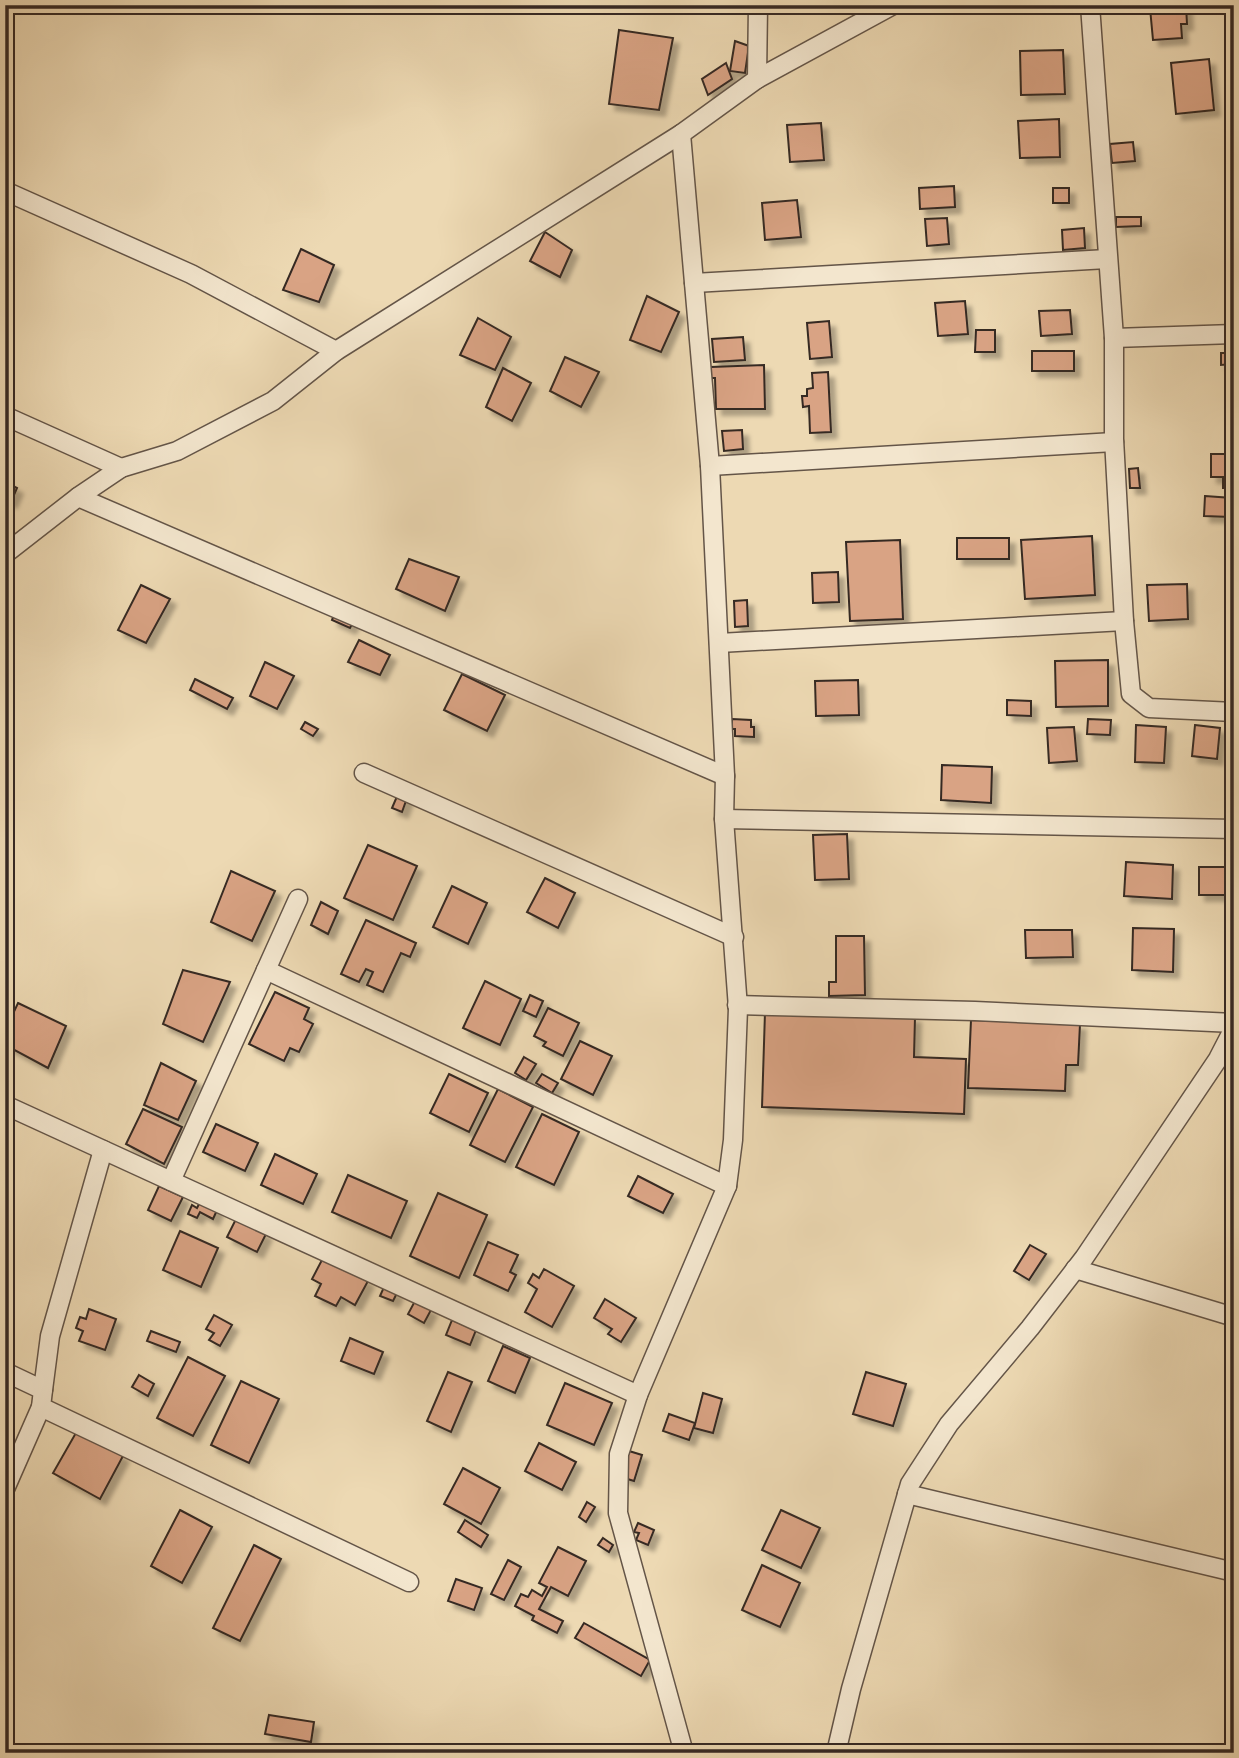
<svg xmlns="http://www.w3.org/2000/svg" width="1239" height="1758" font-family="Vollkorn,serif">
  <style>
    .building { fill: #d9a384; stroke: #362924; stroke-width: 2; filter: url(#shadow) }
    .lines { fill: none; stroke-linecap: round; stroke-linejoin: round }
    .minor-casing { stroke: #645548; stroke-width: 21 }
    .minor { stroke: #f3e6ce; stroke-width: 18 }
  </style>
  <defs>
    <filter id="shadow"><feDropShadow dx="6" dy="6" stdDeviation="2" flood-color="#0004"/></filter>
  </defs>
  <rect width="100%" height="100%" fill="#edd9b3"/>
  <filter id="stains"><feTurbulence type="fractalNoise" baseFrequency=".00286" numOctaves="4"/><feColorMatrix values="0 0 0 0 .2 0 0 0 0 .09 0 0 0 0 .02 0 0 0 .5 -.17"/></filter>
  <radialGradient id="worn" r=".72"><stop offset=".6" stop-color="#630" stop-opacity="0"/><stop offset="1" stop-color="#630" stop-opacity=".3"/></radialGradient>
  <g class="building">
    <polygon points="1186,5 1187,24 1181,24 1182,38 1153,40 1150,8"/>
    <polygon points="619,30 673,38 659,110 609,104"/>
    <polygon points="735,41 749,46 745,73 730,71"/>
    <polygon points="1063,50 1065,94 1021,95 1020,51"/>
    <polygon points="1209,59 1214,110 1176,114 1171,63"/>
    <polygon points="726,63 732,79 708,95 702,79"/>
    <polygon points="1059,119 1060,157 1020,158 1018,121"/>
    <polygon points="821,123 824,160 790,162 787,125"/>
    <polygon points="1133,142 1135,161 1112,163 1110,144"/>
    <polygon points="954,186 955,207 920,209 919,188"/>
    <rect x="1053" y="188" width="16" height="15"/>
    <polygon points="797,200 801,237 765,240 762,203"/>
    <polygon points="1116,217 1141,217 1141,226 1116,227"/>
    <polygon points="947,218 949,244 927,246 925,219"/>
    <polygon points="1084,228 1085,248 1063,250 1062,230"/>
    <polygon points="545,232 572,250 560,277 530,261"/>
    <polygon points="301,249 334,265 319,302 283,290"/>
    <polygon points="647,296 679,312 661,352 630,340"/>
    <polygon points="965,301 968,334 938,336 935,303"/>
    <polygon points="1070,310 1072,334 1041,336 1039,311"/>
    <polygon points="478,318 511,337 495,370 460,355"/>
    <polygon points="829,321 832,357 810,359 807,323"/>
    <polygon points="976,330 995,330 995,352 975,352"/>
    <polygon points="743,337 745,360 714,362 712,339"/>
    <rect x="1032" y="351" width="42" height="20"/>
    <polygon points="1221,353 1232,353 1232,364 1221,365"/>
    <polygon points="565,357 599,372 581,407 550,391"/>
    <polygon points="764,365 765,409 716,409 715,378 711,378 711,367"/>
    <polygon points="503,368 531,383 512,421 486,407"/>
    <polygon points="828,372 831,432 810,433 809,406 803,407 802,396 807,396 807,389 813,388 812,373"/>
    <polygon points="742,430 743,449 724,451 722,431"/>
    <polygon points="1211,454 1234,454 1234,488 1223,488 1223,477 1211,477"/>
    <polygon points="1138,468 1140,488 1130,488 1129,469"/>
    <polygon points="5,482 17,488 11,502 5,500"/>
    <polygon points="1205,496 1232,498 1231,517 1204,516"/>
    <polygon points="1092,536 1095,595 1025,599 1021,540"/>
    <rect x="957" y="538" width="52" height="21"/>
    <polygon points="900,540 903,619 850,621 846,542"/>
    <polygon points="409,559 459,577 445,611 396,589"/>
    <polygon points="838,572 839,602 813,603 812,573"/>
    <polygon points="1187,584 1188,619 1149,621 1147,585"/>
    <polygon points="141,585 170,599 146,643 118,630"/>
    <polygon points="747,600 748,626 735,627 734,601"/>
    <polygon points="335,612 354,620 350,628 332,620"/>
    <polygon points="359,640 390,655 380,675 348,662"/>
    <polygon points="1108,660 1108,706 1056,707 1055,661"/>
    <polygon points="265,662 294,676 277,709 250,696"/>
    <polygon points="462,674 505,695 487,731 444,710"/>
    <polygon points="195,679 233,698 227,709 190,690"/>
    <polygon points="858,680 859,715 816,716 815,681"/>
    <polygon points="1007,700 1031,701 1031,716 1007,715"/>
    <polygon points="732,719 751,720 751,727 754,727 754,737 735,736 735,729 732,729"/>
    <polygon points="1088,719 1111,720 1110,735 1087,734"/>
    <polygon points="305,722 318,729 313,736 301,729"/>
    <polygon points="1136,725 1166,727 1164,763 1135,762"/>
    <polygon points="1195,725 1220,728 1217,759 1192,756"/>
    <polygon points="1074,727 1077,761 1049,763 1047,728"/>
    <polygon points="942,765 992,767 991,803 941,800"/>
    <polygon points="398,794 407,798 402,812 392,808"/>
    <polygon points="847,834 849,879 815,880 813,835"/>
    <polygon points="368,845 417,866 393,920 344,898"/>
    <polygon points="1126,862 1173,865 1172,899 1124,896"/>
    <rect x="1199" y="867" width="26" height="28"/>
    <polygon points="231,871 275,891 252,941 211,922"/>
    <polygon points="545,878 575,893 558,928 527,912"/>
    <polygon points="452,886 487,903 468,944 433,927"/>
    <polygon points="321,902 338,911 328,934 311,925"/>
    <polygon points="366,920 416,943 410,957 401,953 383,992 367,985 373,972 366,969 359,982 341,974"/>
    <polygon points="1133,928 1174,929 1173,972 1132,970"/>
    <polygon points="1025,930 1072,930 1073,957 1026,958"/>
    <polygon points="836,936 864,936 865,995 829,996 829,982 836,982"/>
    <polygon points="183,970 230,982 203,1042 163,1024"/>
    <polygon points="485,981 521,999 500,1045 463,1028"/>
    <polygon points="275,992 309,1008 304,1019 313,1024 299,1052 290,1048 284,1061 249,1044"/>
    <polygon points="530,995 543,1001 536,1017 523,1011"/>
    <polygon points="18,1003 66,1026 48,1068 5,1045 5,1031"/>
    <polygon points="548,1008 579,1023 563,1056 543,1046 546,1042 534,1036"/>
    <polygon points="765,1012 915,1017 914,1057 966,1059 964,1114 762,1107"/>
    <polygon points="971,1020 1080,1024 1078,1065 1066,1065 1065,1091 968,1088"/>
    <polygon points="580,1041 612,1056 593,1095 561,1079"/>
    <polygon points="524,1057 536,1064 526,1080 515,1073"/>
    <polygon points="161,1063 196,1081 178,1120 144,1105"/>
    <polygon points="449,1074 488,1093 469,1132 430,1113"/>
    <polygon points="542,1074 558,1083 552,1093 536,1083"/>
    <polygon points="498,1089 533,1107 505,1162 470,1145"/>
    <polygon points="143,1109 182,1127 164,1164 126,1144"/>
    <polygon points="542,1114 579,1132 554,1185 516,1167"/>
    <polygon points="216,1124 258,1143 245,1171 203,1152"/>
    <polygon points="275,1154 317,1174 303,1204 261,1185"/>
    <polygon points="348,1175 407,1201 391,1238 332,1212"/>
    <polygon points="638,1176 673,1194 663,1213 628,1196"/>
    <polygon points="159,1186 183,1197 171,1221 148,1210"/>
    <polygon points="438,1193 487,1215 459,1278 410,1256"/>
    <polygon points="201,1200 218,1208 213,1219 200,1212 197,1218 188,1214 192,1205 197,1208"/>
    <polygon points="236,1219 266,1234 257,1252 227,1237"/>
    <polygon points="180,1231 218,1248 201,1287 163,1270"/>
    <polygon points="488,1242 518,1255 510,1272 516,1275 508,1291 474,1275"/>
    <polygon points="1030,1245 1046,1254 1029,1280 1014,1271"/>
    <polygon points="323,1258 368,1281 355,1305 341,1297 336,1306 315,1296 321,1284 312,1279"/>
    <polygon points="544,1269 574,1286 552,1327 525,1312 537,1289 528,1283 533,1274 539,1278"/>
    <polygon points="384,1287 397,1293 393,1301 380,1296"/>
    <polygon points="605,1299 636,1318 621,1342 608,1334 612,1329 594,1318"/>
    <polygon points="415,1301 431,1310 424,1323 408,1314"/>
    <polygon points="89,1309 116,1319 105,1350 79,1341 83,1331 76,1328 80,1317 86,1319"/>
    <polygon points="214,1315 232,1325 220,1346 209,1340 214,1333 206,1329"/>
    <polygon points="452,1320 476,1330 470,1345 446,1335"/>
    <polygon points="151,1331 180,1342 176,1352 147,1341"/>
    <polygon points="350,1338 383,1352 374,1374 341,1361"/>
    <polygon points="503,1346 530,1358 515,1393 488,1381"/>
    <polygon points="188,1357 225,1376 193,1436 157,1418"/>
    <polygon points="448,1372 472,1382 451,1432 427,1421"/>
    <polygon points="866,1372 906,1384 893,1426 853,1414"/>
    <polygon points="139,1375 154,1384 148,1396 132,1387"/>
    <polygon points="241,1381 279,1399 249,1463 211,1445"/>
    <polygon points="565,1383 612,1403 594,1445 547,1425"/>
    <polygon points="703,1393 722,1399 713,1433 694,1428"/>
    <polygon points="669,1414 695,1423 689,1440 663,1431"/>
    <polygon points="77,1431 123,1456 100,1499 53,1473"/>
    <polygon points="5,1439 18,1447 7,1465 5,1464"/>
    <polygon points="539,1443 576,1462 562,1490 525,1471"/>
    <polygon points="629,1451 642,1455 634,1481 621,1477"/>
    <polygon points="463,1468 500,1488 481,1524 444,1504"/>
    <polygon points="587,1502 595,1507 586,1522 579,1517"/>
    <polygon points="180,1510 212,1527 182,1583 151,1566"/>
    <polygon points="781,1510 820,1528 801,1568 762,1550"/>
    <polygon points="465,1520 488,1535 481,1547 458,1532"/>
    <polygon points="638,1523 654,1530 648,1545 636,1540 639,1533 634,1532"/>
    <polygon points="603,1538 613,1545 609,1552 598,1545"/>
    <polygon points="254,1545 281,1559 240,1641 213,1628"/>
    <polygon points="558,1547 586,1561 568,1596 551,1587 539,1609 563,1621 557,1633 532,1620 534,1616 515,1606 521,1594 528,1597 532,1590 542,1596 547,1587 539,1583"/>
    <polygon points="508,1560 521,1567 504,1600 491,1594"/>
    <polygon points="762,1565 800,1583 780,1627 742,1610"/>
    <polygon points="456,1579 482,1588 474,1610 448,1601"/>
    <polygon points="584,1623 650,1660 641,1676 575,1638"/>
    <polygon points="269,1715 314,1722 311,1742 265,1734"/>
  </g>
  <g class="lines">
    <g class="minor-casing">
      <g id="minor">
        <polyline points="1090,5 1114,338 1114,439 1124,621 1131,694 1149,708 1234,712"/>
        <polyline points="757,79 758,5"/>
        <polyline points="681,134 710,466 725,776 724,819 738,1008 733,1140 727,1186 638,1395 619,1454 618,1513 684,1753"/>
        <polyline points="5,191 191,274 336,351"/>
        <polyline points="694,283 1107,259"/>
        <polyline points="1114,338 1234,334"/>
        <polyline points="5,416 121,468"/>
        <polyline points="710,466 1114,442"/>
        <polyline points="78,497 725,776"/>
        <polyline points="5,554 78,497 121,468 177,451 273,401 336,351 681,134 757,79 893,5"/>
        <polyline points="719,643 1124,621"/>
        <polyline points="364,773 734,937"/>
        <polyline points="724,819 1234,829"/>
        <polyline points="298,899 266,970 727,1186"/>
        <polyline points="737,1005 975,1011 1234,1023"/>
        <polyline points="5,1105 638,1395"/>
        <polyline points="171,1181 266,970"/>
        <polyline points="1075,1269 1234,1317"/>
        <polyline points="5,1372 43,1390 41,1407 409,1582"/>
        <polyline points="43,1390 50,1336 103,1150"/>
        <polyline points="5,1489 41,1407"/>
        <polyline points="907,1494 1234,1572"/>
        <polyline points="836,1753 851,1689 910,1484 949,1424 1030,1328 1084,1258 1218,1059 1234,1028"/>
      </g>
    </g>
    <use href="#minor" class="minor"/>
  </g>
  <rect width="1239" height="1758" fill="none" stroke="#edd9b3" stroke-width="28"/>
  <rect x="7" y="7" width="1225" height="1744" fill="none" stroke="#362924" stroke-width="3.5"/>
  <rect x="14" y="14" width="1211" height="1730" fill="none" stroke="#362924" stroke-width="2"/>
  <rect width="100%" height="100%" filter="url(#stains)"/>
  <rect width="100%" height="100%" fill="url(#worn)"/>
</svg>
